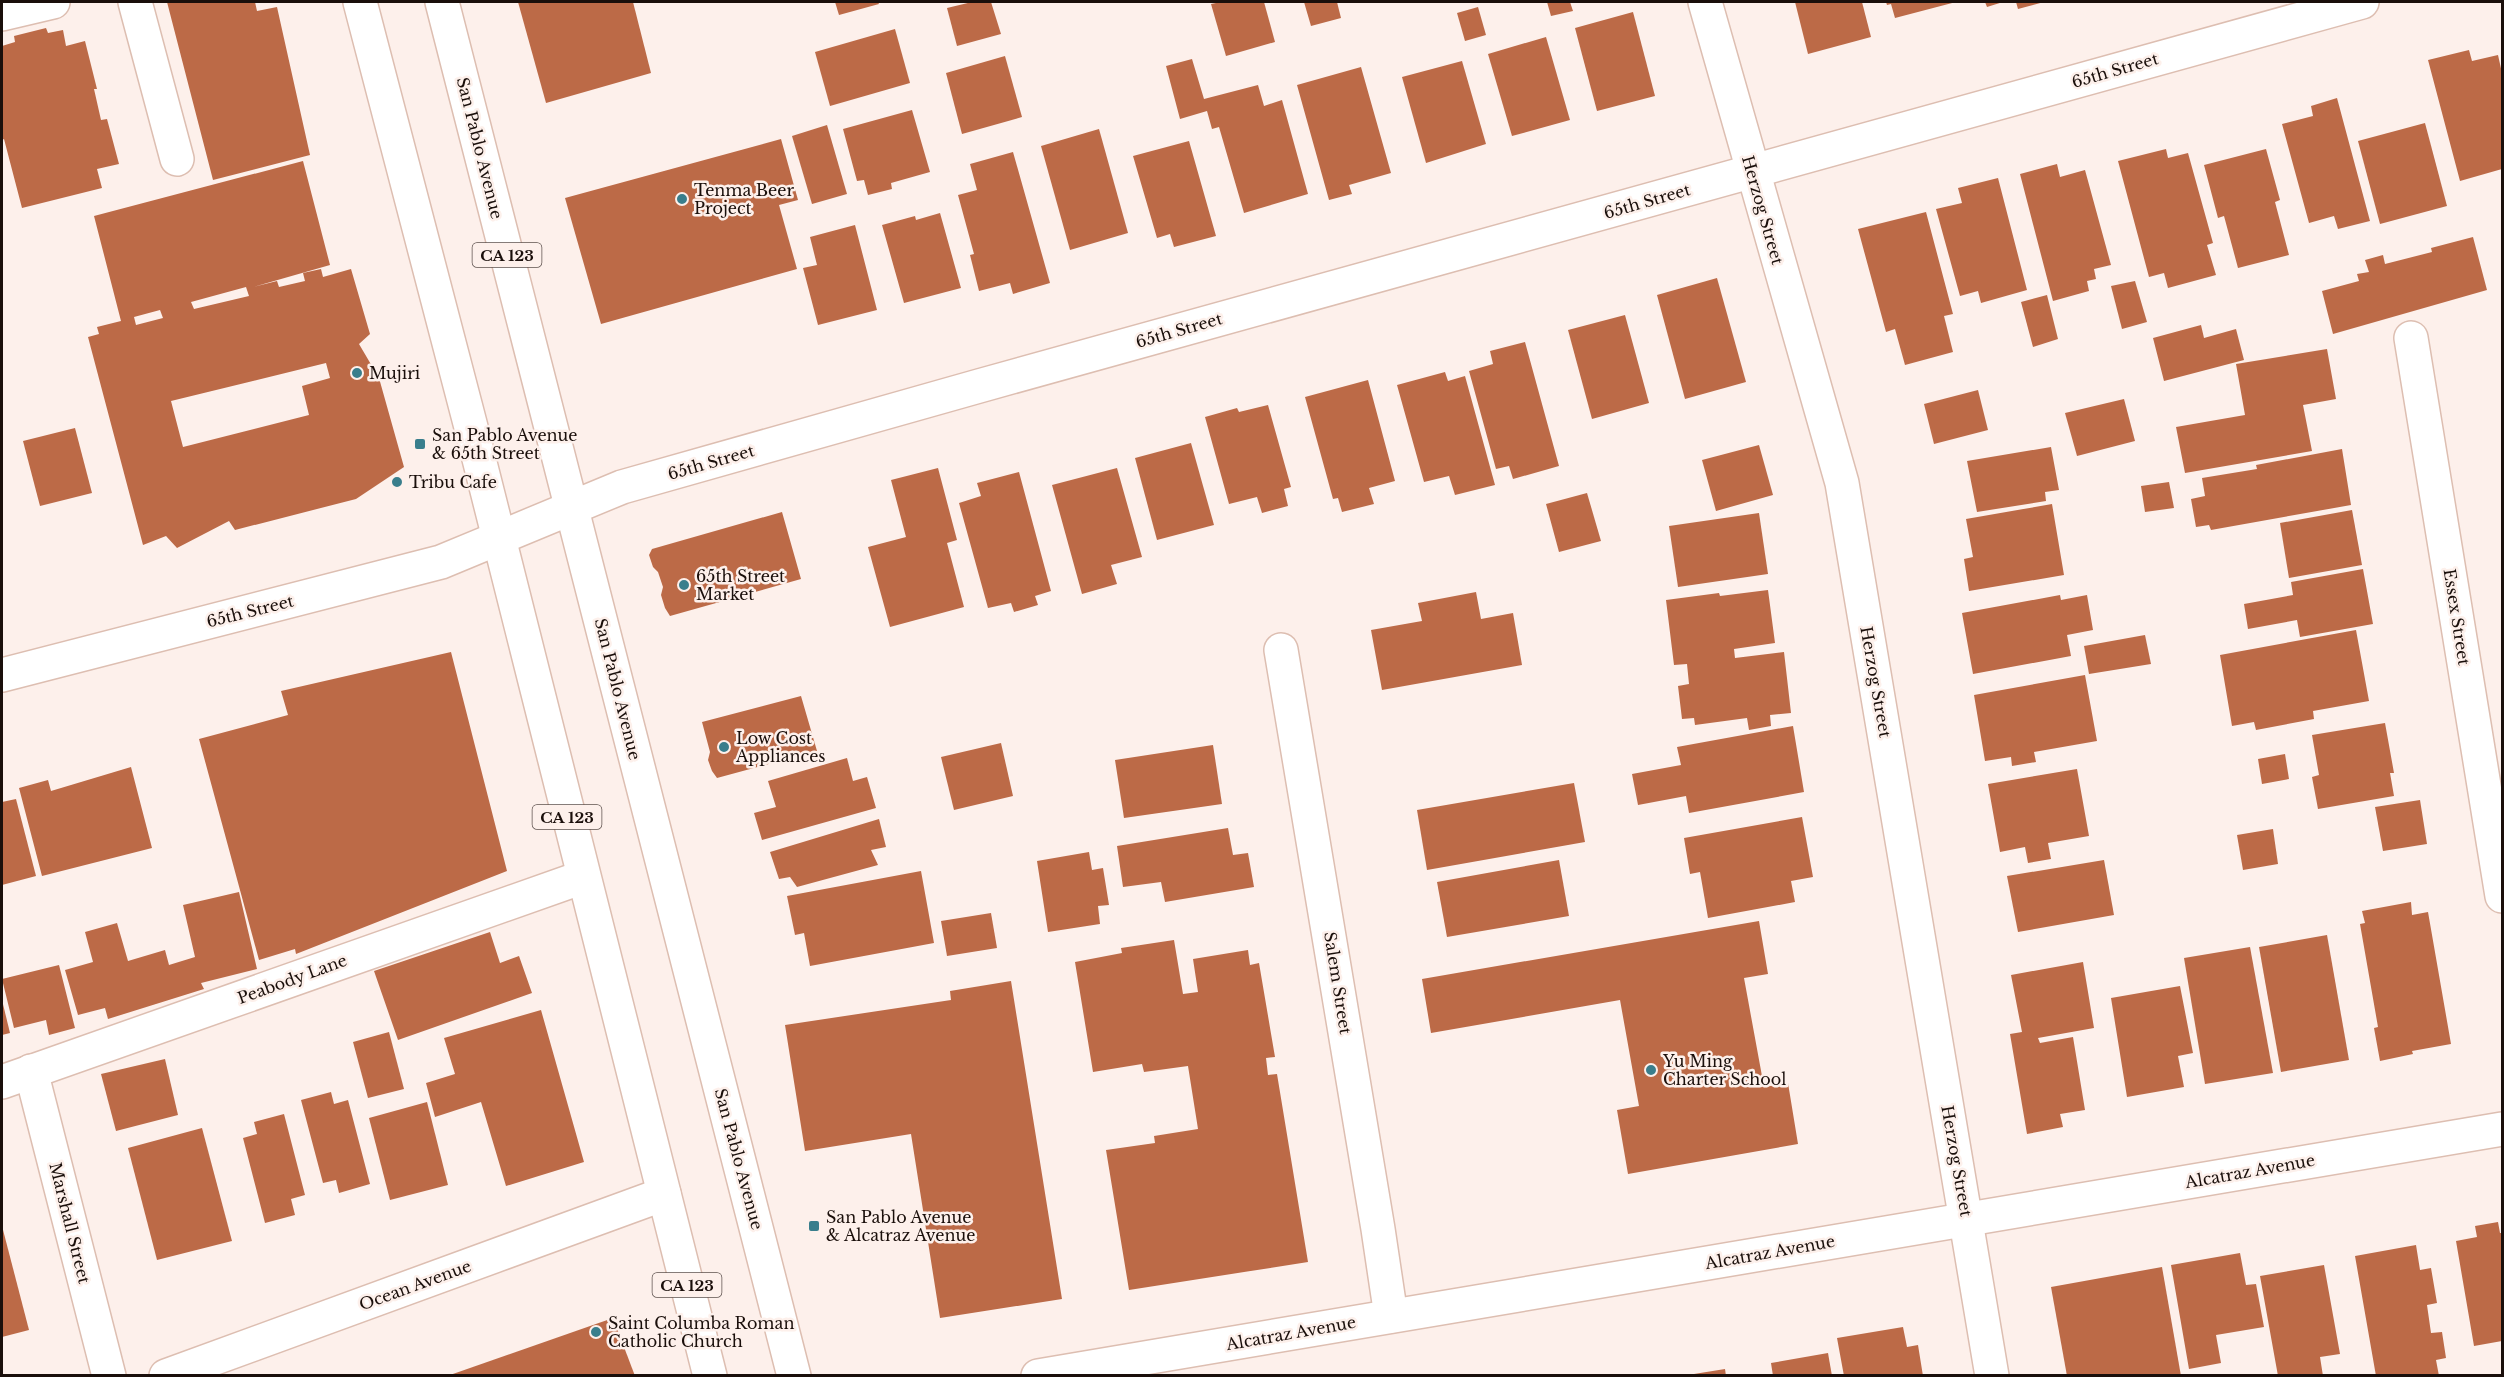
<svg xmlns="http://www.w3.org/2000/svg" width="2504" height="1377" font-family="'Libre Baskerville',serif">
  <style>
    .building { fill: #bc6a47; fill-rule: evenodd }
    .lines { fill: none; stroke-linecap: round; stroke-linejoin: round }
    .minor-casing { stroke: #ddbeb1; stroke-width: 36 }
    .major-casing { stroke: #ddbeb1; stroke-width: 36 }
    .minor { stroke: #fff; stroke-width: 33 }
    .major { stroke: #fff; stroke-width: 33 }
    .poi-dot { fill: #397e8c; stroke: #fdf0eb; stroke-width: 2 }
    .labels { text-anchor: middle; dominant-baseline: central; stroke-width: 5; stroke-linejoin: round; paint-order: stroke }
    .shield { fill: #fdf0eb; stroke: #5e524e; stroke-width: 1.5 }
    .shield-label { font-size: 15px; font-weight: bold; fill: #1a0f0b }
    .street-label { font-size: 16px; fill: #1a0f0b; stroke: #fdf0eb }
    .poi-label { font-size: 16px; fill: #1a0f0b; stroke: #fdf0eb; text-anchor: start }
  </style>
  <rect width="100%" height="100%" fill="#fdf0eb"/>
  <g class="building">
    <polygon points="167,2 255,2 257,11 277,7 310,155 213,180"/>
    <polygon points="518,2 633,2 651,73 546,103"/>
    <polygon points="835,2 878,2 879,4 839,15"/>
    <polygon points="972,2 991,2 1001,34 957,46 947,8"/>
    <polygon points="1221,2 1264,2 1275,42 1226,56 1211,4"/>
    <polygon points="1304,2 1337,2 1341,18 1311,26"/>
    <polygon points="1547,2 1570,2 1573,11 1551,16"/>
    <polygon points="1795,2 1862,2 1871,37 1808,54"/>
    <polygon points="1886,2 1956,2 1895,18 1891,4 1887,5"/>
    <polygon points="1985,2 2003,2 1987,7"/>
    <polygon points="2016,2 2044,2 2018,9"/>
    <polygon points="1478,7 1486,35 1465,41 1457,13"/>
    <polygon points="1633,12 1655,96 1597,111 1575,28"/>
    <polygon points="46,28 48,33 63,30 66,46 85,41 97,89 94,89 101,120 107,119 119,164 97,169 102,188 22,208 4,139 2,140 2,46 15,42 14,36"/>
    <polygon points="895,29 910,83 830,106 815,52"/>
    <polygon points="1546,37 1570,120 1512,136 1488,54"/>
    <polygon points="2469,50 2472,61 2498,55 2502,73 2502,169 2460,181 2428,60"/>
    <polygon points="1005,56 1022,117 962,134 946,73"/>
    <polygon points="1192,59 1204,99 1258,85 1264,106 1282,100 1308,194 1244,213 1219,127 1212,129 1207,111 1180,119 1166,66"/>
    <polygon points="1462,61 1486,144 1426,163 1402,77"/>
    <polygon points="1361,67 1391,173 1349,185 1352,194 1329,200 1297,85"/>
    <polygon points="2337,98 2370,221 2338,229 2334,216 2309,223 2282,124 2313,116 2311,106"/>
    <polygon points="912,110 930,172 891,183 892,189 868,195 864,180 857,181 843,129"/>
    <polygon points="2425,123 2447,206 2380,224 2358,141"/>
    <polygon points="827,125 847,194 812,204 792,136"/>
    <polygon points="1099,129 1128,233 1070,250 1041,146"/>
    <polygon points="781,139 798,200 779,205 797,269 601,324 565,198"/>
    <polygon points="1189,141 1216,236 1174,247 1170,234 1157,238 1133,156"/>
    <polygon points="2166,149 2168,158 2188,153 2213,243 2207,245 2216,275 2168,288 2164,273 2149,277 2118,161"/>
    <polygon points="2266,149 2280,200 2275,202 2289,255 2238,268 2224,216 2218,218 2204,165"/>
    <polygon points="1013,152 1050,283 1013,294 1010,283 979,291 970,255 974,254 958,195 977,190 970,164"/>
    <path d="M303,161L330,265L253,287L277,281L279,287L305,281L303,273L321,269L323,277L351,269L370,334L359,344L379,378L404,467L356,499L235,530L229,521L177,548L166,536L143,545L88,337L99,334L97,327L121,321L94,216ZM246,287L249,296L194,309L191,302ZM160,310L163,318L136,325L134,317ZM326,363L330,378L302,386L309,415L183,447L171,401Z"/>
    <polygon points="2057,164 2060,177 2085,170 2111,265 2094,269 2096,279 2087,281 2089,291 2053,301 2020,174"/>
    <polygon points="1998,178 2027,290 1981,303 1978,291 1960,296 1936,209 1962,203 1958,188"/>
    <polygon points="1926,212 1953,314 1944,316 1953,352 1905,365 1895,329 1886,332 1858,229"/>
    <polygon points="940,213 961,288 904,303 882,225 915,216 916,220"/>
    <polygon points="855,225 877,310 818,325 803,268 817,265 810,237"/>
    <polygon points="2473,237 2487,290 2333,334 2322,291 2359,281 2357,274 2369,272 2365,260 2383,255 2385,264 2432,252 2431,248"/>
    <polygon points="1717,278 1746,382 1685,399 1657,295"/>
    <polygon points="2135,281 2147,322 2122,329 2111,286"/>
    <polygon points="2047,295 2058,339 2033,347 2021,302"/>
    <polygon points="1625,315 1649,403 1592,419 1568,330"/>
    <polygon points="2201,325 2204,338 2236,329 2244,360 2164,381 2153,338"/>
    <polygon points="1525,342 1559,466 1513,479 1509,466 1496,469 1469,371 1493,364 1490,351"/>
    <polygon points="2327,349 2336,399 2303,405 2312,451 2185,473 2176,427 2245,415 2236,364"/>
    <polygon points="1445,372 1448,381 1465,376 1495,485 1455,495 1449,476 1424,482 1397,385"/>
    <polygon points="1368,380 1395,481 1369,488 1374,504 1342,512 1338,498 1333,499 1305,397"/>
    <polygon points="1978,390 1988,430 1934,444 1924,404"/>
    <polygon points="2124,399 2135,441 2077,456 2065,413"/>
    <polygon points="1268,405 1291,487 1284,489 1288,506 1262,513 1257,497 1229,504 1205,417 1237,408 1239,412"/>
    <polygon points="75,428 92,493 40,506 23,441"/>
    <polygon points="1191,443 1214,525 1157,540 1135,458"/>
    <polygon points="1759,445 1773,495 1716,511 1702,460"/>
    <polygon points="2051,447 2059,490 2045,492 2046,501 1977,512 1967,461"/>
    <polygon points="2342,449 2351,505 2211,530 2209,525 2196,527 2191,499 2205,496 2202,478 2257,469 2256,465"/>
    <polygon points="938,468 957,540 947,543 964,607 890,627 868,547 906,537 891,480"/>
    <polygon points="1117,468 1142,557 1111,565 1117,584 1082,594 1052,485"/>
    <polygon points="1019,472 1051,591 1035,596 1038,605 1014,612 1011,603 988,608 959,503 981,496 977,483"/>
    <polygon points="2169,482 2174,508 2145,512 2141,486"/>
    <polygon points="1587,493 1601,541 1559,552 1546,504"/>
    <polygon points="2052,504 2064,575 1969,591 1964,559 1973,557 1966,519"/>
    <polygon points="2352,510 2362,565 2289,578 2280,523"/>
    <polygon points="782,512 801,579 670,616 665,608 661,595 663,587 658,572 653,567 649,555 652,549"/>
    <polygon points="1759,513 1768,574 1678,587 1669,526"/>
    <polygon points="2363,569 2373,624 2300,637 2297,620 2248,629 2244,604 2293,595 2291,582"/>
    <polygon points="1768,590 1775,643 1734,649 1735,658 1784,652 1791,713 1770,715 1771,726 1749,730 1747,718 1695,725 1694,718 1682,719 1678,686 1689,684 1687,664 1674,665 1666,600 1719,593 1720,596"/>
    <polygon points="1476,592 1481,619 1513,613 1522,665 1382,690 1371,630 1422,621 1418,603"/>
    <polygon points="2060,595 2061,600 2087,595 2093,630 2067,635 2071,656 1973,674 1962,613"/>
    <polygon points="2356,630 2369,701 2313,711 2314,719 2256,730 2254,722 2232,726 2220,655"/>
    <polygon points="2145,635 2151,664 2089,674 2084,646"/>
    <polygon points="451,652 507,871 296,954 295,949 259,960 199,739 288,715 281,691"/>
    <polygon points="2085,675 2097,741 2034,752 2036,762 2012,766 2011,757 1985,761 1974,695"/>
    <polygon points="801,696 817,751 717,778 712,771 708,760 710,752 702,722"/>
    <polygon points="2385,723 2394,773 2390,773 2394,796 2318,809 2312,777 2319,775 2312,735"/>
    <polygon points="1793,726 1804,792 1689,813 1686,796 1638,805 1632,774 1681,765 1677,747"/>
    <polygon points="1001,743 1013,796 954,810 941,757"/>
    <polygon points="1213,745 1222,804 1124,818 1115,760"/>
    <polygon points="2285,754 2289,779 2262,784 2258,759"/>
    <polygon points="847,758 853,781 867,777 876,808 762,840 754,813 776,807 768,781"/>
    <polygon points="131,767 152,848 42,876 19,788 48,780 51,791"/>
    <polygon points="2077,769 2089,836 2048,843 2051,859 2028,863 2025,847 2000,852 1988,784"/>
    <polygon points="1574,783 1585,842 1427,870 1417,810"/>
    <polygon points="16,799 36,876 2,885 2,802"/>
    <polygon points="2420,800 2427,844 2383,851 2375,807"/>
    <polygon points="1802,817 1813,877 1791,881 1795,902 1708,918 1700,872 1690,874 1684,838"/>
    <polygon points="879,819 886,847 871,850 878,865 797,887 790,877 779,879 770,852"/>
    <polygon points="1228,828 1233,855 1248,853 1254,887 1165,902 1161,882 1123,887 1117,846"/>
    <polygon points="2273,829 2278,864 2243,870 2237,835"/>
    <polygon points="1089,852 1092,870 1103,868 1109,905 1098,906 1100,924 1048,932 1037,861"/>
    <polygon points="1559,860 1569,916 1447,937 1437,882"/>
    <polygon points="2104,860 2114,915 2018,932 2007,876"/>
    <polygon points="921,871 934,943 810,966 804,933 795,935 787,896"/>
    <polygon points="239,892 257,969 201,983 204,989 108,1019 105,1008 78,1015 65,970 93,962 85,932 117,923 128,961 165,950 169,965 195,957 183,905"/>
    <polygon points="2411,902 2412,915 2428,912 2451,1044 2412,1051 2413,1054 2380,1061 2374,1028 2378,1027 2360,924 2365,923 2362,911"/>
    <polygon points="991,913 997,948 947,956 941,921"/>
    <polygon points="1759,921 1768,974 1744,978 1764,1087 1788,1083 1798,1144 1628,1174 1617,1110 1639,1106 1620,1000 1431,1033 1422,979"/>
    <polygon points="490,932 500,963 519,956 532,993 398,1040 374,971"/>
    <polygon points="2327,935 2349,1060 2281,1072 2259,947"/>
    <polygon points="1174,940 1183,994 1198,992 1193,959 1248,950 1250,965 1259,963 1275,1057 1266,1058 1268,1075 1277,1074 1308,1262 1129,1290 1106,1150 1155,1143 1154,1136 1198,1129 1188,1066 1144,1072 1142,1064 1093,1072 1075,962 1122,953 1121,948"/>
    <polygon points="2250,947 2273,1073 2205,1084 2184,958"/>
    <polygon points="2083,962 2094,1028 2038,1038 2040,1043 2073,1037 2085,1110 2060,1114 2063,1127 2027,1134 2010,1034 2022,1032 2011,975"/>
    <polygon points="59,965 75,1028 49,1035 46,1020 14,1028 2,979"/>
    <polygon points="1011,981 1062,1299 940,1318 911,1134 805,1151 785,1025 951,1000 950,991"/>
    <polygon points="2180,986 2193,1053 2178,1056 2184,1087 2127,1097 2111,998"/>
    <polygon points="2,1000 10,1033 2,1035"/>
    <polygon points="541,1010 584,1162 506,1186 481,1102 435,1117 426,1083 455,1074 444,1038"/>
    <polygon points="389,1032 404,1089 368,1098 353,1042"/>
    <polygon points="165,1059 178,1115 116,1131 101,1074"/>
    <polygon points="331,1092 334,1104 348,1100 370,1184 339,1193 336,1180 323,1183 301,1100"/>
    <polygon points="427,1102 448,1185 390,1200 369,1118"/>
    <polygon points="284,1114 305,1195 291,1199 295,1215 265,1223 243,1138 257,1134 254,1122"/>
    <polygon points="202,1128 232,1241 157,1260 128,1148"/>
    <polygon points="2498,1222 2500,1233 2502,1233 2502,1341 2474,1346 2456,1241 2477,1237 2475,1226"/>
    <polygon points="2,1226 29,1330 2,1337"/>
    <polygon points="2416,1245 2420,1270 2431,1268 2437,1303 2427,1305 2431,1333 2442,1332 2446,1358 2436,1360 2439,1376 2376,1376 2355,1256"/>
    <polygon points="2240,1253 2246,1285 2256,1284 2264,1327 2216,1335 2221,1363 2189,1369 2171,1265"/>
    <polygon points="2324,1265 2340,1354 2320,1357 2323,1376 2278,1376 2260,1276"/>
    <polygon points="2162,1267 2181,1376 2067,1376 2051,1287"/>
    <polygon points="613,1318 635,1376 450,1376 450,1375"/>
    <polygon points="1903,1327 1907,1347 1918,1345 1923,1376 1844,1376 1837,1338"/>
    <polygon points="1828,1353 1832,1376 1773,1376 1771,1363"/>
    <polygon points="1725,1369 1726,1376 1695,1376 1694,1374"/>
  </g>
  <g class="lines">
    <g class="minor-casing">
      <g id="minor">
        <polyline points="135,2 177,159"/>
        <polyline points="1705,2 1842,483 1992,1376"/>
        <polyline points="2,14 53,2"/>
        <polyline points="2411,338 2502,896"/>
        <polyline points="1281,650 1378,1229 1391,1316"/>
        <polyline points="2,675 441,562 622,487 979,386 2362,2"/>
        <polyline points="31,1071 109,1376"/>
        <polyline points="2,1082 583,877"/>
        <polyline points="166,1376 664,1194"/>
        <polyline points="1038,1376 2502,1129"/>
      </g>
    </g>
    <g class="major-casing">
      <g id="major">
        <polyline points="360,2 472,431 710,1376"/>
        <polyline points="442,2 794,1376"/>
      </g>
    </g>
    <use href="#minor" class="minor"/>
    <use href="#major" class="major"/>
  </g>
  <g class="poi-dot">
    <circle cx="682" cy="199" r="6"/>
    <circle cx="357" cy="373" r="6"/>
    <rect x="414" y="438" width="12" height="12" rx="3"/>
    <circle cx="397" cy="482" r="6"/>
    <circle cx="684" cy="585" r="6"/>
    <circle cx="724" cy="747" r="6"/>
    <circle cx="1651" cy="1070" r="6"/>
    <rect x="808" y="1220" width="12" height="12" rx="3"/>
    <circle cx="596" cy="1332" r="6"/>
  </g>
  <g class="labels">
    <g class="shield">
      <rect x="472.5" y="243" width="69" height="24" rx="4.5"/>
      <rect x="532.5" y="805" width="69" height="24" rx="4.5"/>
      <rect x="652.5" y="1273" width="69" height="24" rx="4.5"/>
    </g>
    <g class="shield-label">
      <text x="507" y="255">CA 123</text>
      <text x="567" y="817">CA 123</text>
      <text x="687" y="1285">CA 123</text>
    </g>
    <g class="street-label">
      <text transform="translate(2115 70) rotate(-16)">65th Street</text>
      <text transform="translate(480 148) rotate(76)">San Pablo Avenue</text>
      <text transform="translate(1647 201) rotate(-16)">65th Street</text>
      <text transform="translate(1763 210) rotate(74)">Herzog Street</text>
      <text transform="translate(1179 330) rotate(-16)">65th Street</text>
      <text transform="translate(711 462) rotate(-16)">65th Street</text>
      <text transform="translate(250 611) rotate(-14)">65th Street</text>
      <text transform="translate(2457 617) rotate(81)">Essex Street</text>
      <text transform="translate(1876 682) rotate(80)">Herzog Street</text>
      <text transform="translate(618 689) rotate(76)">San Pablo Avenue</text>
      <text transform="translate(292 979) rotate(-20)">Peabody Lane</text>
      <text transform="translate(1338 983) rotate(81)">Salem Street</text>
      <text transform="translate(739 1159) rotate(75)">San Pablo Avenue</text>
      <text transform="translate(1957 1161) rotate(80)">Herzog Street</text>
      <text transform="translate(2250 1171) rotate(-10)">Alcatraz Avenue</text>
      <text transform="translate(70 1223) rotate(76)">Marshall Street</text>
      <text transform="translate(1770 1252) rotate(-10)">Alcatraz Avenue</text>
      <text transform="translate(415 1285) rotate(-20)">Ocean Avenue</text>
      <text transform="translate(1291 1333) rotate(-10)">Alcatraz Avenue</text>
    </g>
    <g class="poi-label">
      <text x="694" y="190">Tenma Beer<tspan x="694" dy="18">Project</tspan></text>
      <text x="369" y="373">Mujiri</text>
      <text x="432" y="435">San Pablo Avenue<tspan x="432" dy="18">&amp; 65th Street</tspan></text>
      <text x="409" y="482">Tribu Cafe</text>
      <text x="696" y="576">65th Street<tspan x="696" dy="18">Market</tspan></text>
      <text x="736" y="738">Low Cost<tspan x="736" dy="18">Appliances</tspan></text>
      <text x="1663" y="1061">Yu Ming<tspan x="1663" dy="18">Charter School</tspan></text>
      <text x="826" y="1217">San Pablo Avenue<tspan x="826" dy="18">&amp; Alcatraz Avenue</tspan></text>
      <text x="608" y="1323">Saint Columba Roman<tspan x="608" dy="18">Catholic Church</tspan></text>
    </g>
  </g>
  <rect width="2504" height="1377" fill="none" stroke="#1a0f0b" stroke-width="6"/>
</svg>
